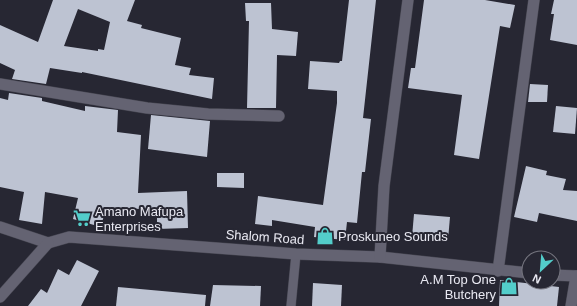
<svg xmlns="http://www.w3.org/2000/svg" width="577" height="306" font-family="Helvetica,sans-serif">
  <style>
    .building { fill: #bdc3d2; fill-rule: evenodd }
    .lines { fill: none; stroke-linecap: round; stroke-linejoin: round }
    .service-casing { stroke: #44444f; stroke-width: 10 }
    .minor-casing { stroke: #44444f; stroke-width: 12 }
    .service { stroke: #646372; stroke-width: 9 }
    .minor { stroke: #646372; stroke-width: 11 }
    .labels { text-anchor: middle; dominant-baseline: central; stroke-width: 4; stroke-linejoin: round; paint-order: stroke }
    .poi-label { font-size: 13px; fill: #e9e9f2; stroke: #272733; text-anchor: start }
    .street-label { font-size: 13px; fill: #e9e9f2; stroke: #272733 }
  </style>
  <rect width="100%" height="100%" fill="#272733"/>
  <g class="building">
    <path d="M53,0H135L127,21L142,25L141,28L181,38L175,65L191,68L189,75L214,78L212,99L82,72V73L50,68L46,84L12,79L15,70L0,63V25L38,42ZM78,9L110,22L104,50L98,49V51L64,46Z"/>
    <polygon points="349,0 376,0 363,118 371,119 365,172 362,172 357,223 347,222 345,240 314,237 315,227 272,220 272,226 255,224 258,196 323,205 337,103 337,91 308,89 310,61 339,63 340,61 342,61"/>
    <polygon points="424,0 485,0 515,5 510,28 500,26 479,159 454,155 462,95 408,88 411,68 415,68"/>
    <polygon points="554,0 577,0 577,45 550,40 554,14 551,14"/>
    <polygon points="245,3 271,3 272,29 298,32 296,56 277,55 276,108 247,108 249,21 246,21"/>
    <polygon points="530,84 548,85 547,102 528,102"/>
    <polygon points="9,93 42,98 42,101 85,111 85,106 118,110 117,132 141,135 138,193 187,191 188,228 157,229 157,210 106,207 101,227 73,219 78,198 45,192 42,224 19,220 24,192 0,187 0,98 8,100"/>
    <polygon points="556,106 577,108 575,134 553,132"/>
    <polygon points="151,115 210,121 207,157 148,149"/>
    <polygon points="526,166 547,171 546,175 566,179 563,190 577,191 577,221 539,213 537,222 514,217"/>
    <polygon points="217,173 244,173 244,188 217,187"/>
    <polygon points="414,214 450,217 448,240 412,237"/>
    <polygon points="77,260 99,271 81,306 28,306 41,289 47,293 58,269 69,275"/>
    <polygon points="500,280 559,287 557,306 499,306"/>
    <polygon points="313,283 342,285 341,306 312,306"/>
    <polygon points="213,285 261,286 260,306 210,306"/>
    <polygon points="118,287 206,295 205,306 116,306"/>
  </g>
  <g class="lines">
    <g class="service-casing">
      <polyline id="service" points="291,306 296,254"/>
    </g>
    <g class="minor-casing">
      <g id="minor">
        <polyline points="0,84 147,108 208,114 279,116"/>
        <polyline points="0,227 48,243"/>
        <polyline points="48,243 69,237 96,239 296,254 380,257 529,273"/>
        <polyline points="380,257 384,186 408,0"/>
        <polyline points="498,271 534,0"/>
        <polyline points="553,275 577,276"/>
        <polyline points="0,297 48,243"/>
        <polyline points="571,306 576,276"/>
      </g>
    </g>
    <use href="#service" class="service"/>
    <use href="#minor" class="minor"/>
  </g>
  <defs>
    <g id="supermarket-bare" transform="scale(1.38)"><path d="M-6-5.5h2.5l.6 2H6L4.5 2H-2.5L-4.4-4H-6ZM-1.5 3.2a1.3 1.3 0 1 0 .1 0ZM3 3.2a1.3 1.3 0 1 0 .1 0Z" fill="#53cdca" stroke="#272733" stroke-width="2.5" paint-order="stroke"/></g>
    <g id="shop-bare" transform="scale(1.38)"><path d="M-5-2.5h2.3a2.7 3.5 0 0 1 5.4 0H5L5.5 6h-11ZM-1.5-2.5h3a1.5 2.3 0 0 0-3 0Z" fill="#53cdca" stroke="#272733" stroke-width="2.5" paint-order="stroke"/></g>
  </defs>
  <g fill-rule="evenodd">
    <use href="#supermarket-bare" x="82" y="218"/>
    <use href="#shop-bare" x="325" y="236"/>
    <use href="#shop-bare" x="509" y="286"/>
  </g>
  <g class="labels">
    <g class="poi-label">
      <text x="95" y="211">Amano Mafupa<tspan x="95" dy="15">Enterprises</tspan></text>
      <text x="338" y="236">Proskuneo Sounds</text>
      <text x="496" y="279" text-anchor="end">A.M Top One<tspan x="496" dy="15">Butchery</tspan></text>
    </g>
    <g class="street-label">
      <text transform="translate(265 237) rotate(4)">Shalom Road</text>
    </g>
  </g>
  <g transform="translate(541 270) rotate(206)"><circle r="19" fill="#272733" stroke="#75757f"/>
  <path d="M0-3L7 15L0 10L-7 15Z" fill="#53cdca"/>
  <text y="-6" font-size="11" font-weight="bold" text-anchor="middle" fill="#e9e9f2">N</text>
  </g>
</svg>
